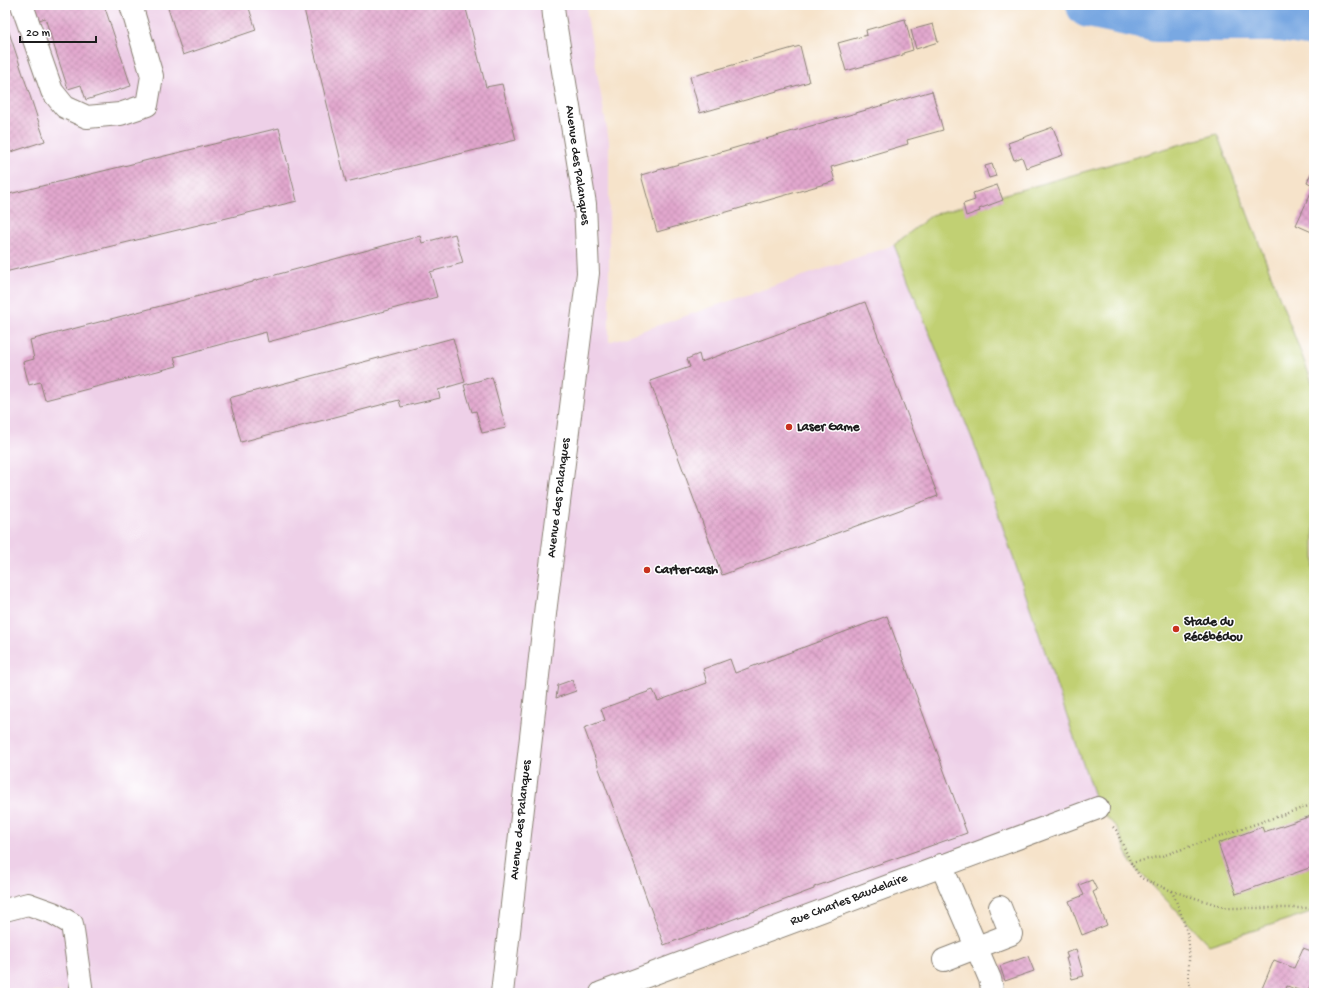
<svg xmlns="http://www.w3.org/2000/svg" width="1319" height="998" font-family="'Gochi Hand',sans-serif">
  <style>
    .built { fill: #eed0e8 }
    .pitch { fill: #c1d073; stroke: #6e7648 }
    .lines { fill: none; stroke-linecap: round; stroke-linejoin: round }
    .river { stroke: #79a8e2; stroke-width: 46 }
    .building { fill: url(#building-cross-hatch) }
    .minor-casing { stroke: #898073; stroke-width: 24 }
    .path { stroke: #898073; stroke-width: 2.5; stroke-dasharray: 1 3; stroke-linecap: butt }
    .minor { stroke: #fff; stroke-width: 22 }
    .poi-dot { fill: #c8321e; stroke: #fff; stroke-width: 1.5 }
    .labels { text-anchor: middle; dominant-baseline: central; stroke-width: 3; stroke-linejoin: round; paint-order: stroke }
    .street-label { font-size: 13px; fill: #1c1c1c; stroke: #fff }
    .poi-label { font-size: 13px; font-weight: bold; fill: #1c1c1c; stroke: #fff; text-anchor: start }
  </style>
  <defs>
    <pattern id="building-cross-hatch" width="8" height="8" patternUnits="userSpaceOnUse"><rect width="8" height="8" fill="#e2a7ce"/><path d="M0 0l8 8M0 8l8-8" fill="none" stroke="#c18fb0"/></pattern>
  </defs>
  <rect width="100%" height="100%" fill="#fff"/>
  <filter id="ink" filterUnits="userSpaceOnUse"><feTurbulence type="fractalNoise" baseFrequency=".025" numOctaves="2"/><feDisplacementMap in="SourceGraphic" scale="8" xChannelSelector="R" yChannelSelector="G"/><feConvolveMatrix kernelMatrix="1 2 1 2 8 2 1 2 1" color-interpolation-filters="sRGB"/></filter>
  <filter id="wash" filterUnits="userSpaceOnUse"><feTurbulence type="fractalNoise" baseFrequency=".012" numOctaves="4" result="noise"/><feDisplacementMap in="SourceGraphic" scale="16" xChannelSelector="R" yChannelSelector="G"/><feGaussianBlur stdDeviation="0.9" result="paint"/><feColorMatrix in="noise" values="0 0 0 0 0 0 0 0 0 0 0 0 0 0 0 0 0 1.4 0 .05"/><feComposite in="paint" operator="in"/></filter>
  <g filter="url(#wash)">
    <rect width="100%" height="100%" fill="#f6e3ca"/>
    <polygon class="built" points="5,5 587,5 587,15 609,141 609,342 894,245 977,451 1098,808 601,993 5,993"/>
    <polygon class="pitch" points="1217,134 1314,387 1314,911 1209,945 1131,863 1117,828 1098,808 977,451 894,245 932,215"/>
    <g class="lines">
      <polyline class="river" points="1089,5 1156,19 1281,19 1314,24"/>
    </g>
    <g id="blocks">
      <g class="building">
        <polygon points="32,5 104,5 131,86 86,100 81,85 68,89 45,18 37,21"/>
        <polygon points="167,5 248,5 256,30 183,55"/>
        <polygon points="303,5 465,5 486,87 502,84 516,140 346,182"/>
        <polygon points="905,19 913,50 903,53 903,55 846,71 838,43 867,35 866,30"/>
        <polygon points="5,20 45,141 5,154"/>
        <polygon points="933,24 938,42 916,49 911,30"/>
        <polygon points="800,46 809,82 700,113 690,77"/>
        <polygon points="932,91 943,130 907,140 908,144 831,167 835,181 657,232 641,175"/>
        <polygon points="1053,127 1063,155 1026,168 1022,157 1014,160 1008,143"/>
        <polygon points="279,128 297,201 5,272 5,195"/>
        <polygon points="992,164 996,176 989,178 985,166"/>
        <polygon points="1311,173 1314,174 1314,233 1296,225 1314,186 1307,182"/>
        <polygon points="997,185 1003,200 979,209 980,211 966,216 963,204 975,200 973,193"/>
        <polygon points="455,234 463,263 430,272 437,297 268,342 266,332 174,357 177,366 45,400 40,382 29,385 23,362 34,359 30,340 253,282 253,281 420,236 422,243"/>
        <polygon points="865,302 938,496 722,575 650,381 690,367 687,359 699,354 701,362"/>
        <polygon points="453,338 465,382 438,390 440,398 401,407 399,400 241,442 229,398"/>
        <polygon points="492,377 506,428 482,433 476,411 472,412 464,385"/>
        <polygon points="887,616 967,833 814,887 814,889 664,945 584,728 605,720 601,709 653,690 658,701 707,683 703,669 730,659 735,673"/>
        <polygon points="572,680 576,691 556,698 558,685"/>
        <polygon points="1314,815 1314,871 1312,867 1236,894 1218,843 1262,827 1264,832"/>
        <polygon points="1092,880 1097,890 1093,892 1107,925 1082,935 1069,901 1084,895 1079,885"/>
        <polygon points="1303,948 1314,952 1314,976 1307,993 1287,986 1284,993 1260,993 1274,960 1294,968"/>
        <polygon points="1076,949 1084,976 1072,979 1066,958 1068,958 1066,953"/>
        <polygon points="1028,956 1034,971 1005,981 1000,966"/>
      </g>
    </g>
  </g>
  <g filter="url(#ink)">
    <use href="#blocks" fill-opacity="0" stroke="#898073" stroke-width="1"/>
    <g class="lines">
      <g class="minor-casing">
        <g id="minor">
          <polyline points="22,5 52,91 65,107 87,117 120,114 147,105 152,76 131,5"/>
          <polyline points="941,865 990,979 993,993"/>
          <polyline points="5,910 28,904 53,913 72,924 82,993"/>
          <polyline points="944,960 1011,934 1000,907"/>
          <polyline points="502,993 546,605 588,273 585,204 554,16 553,5"/>
          <polyline points="601,993 1098,808"/>
        </g>
      </g>
      <g class="path">
        <path d="M1113,827L1116,830L1131,863L1141,878L1172,891C1179,909 1188,928 1189,947C1190,965 1186,976 1192,993"/>
        <polyline points="1131,863 1162,856 1314,804"/>
        <polyline points="1172,891 1228,908 1314,908"/>
      </g>
      <use href="#minor" class="minor"/>
    </g>
  </g>
  <g class="poi-dot">
    <circle cx="789" cy="427" r="4"/>
    <circle cx="647" cy="570" r="4"/>
    <circle cx="1176" cy="629" r="4"/>
  </g>
  <g class="labels">
    <g class="street-label">
      <text transform="translate(577 165) rotate(82)">Avenue des Palanques</text>
      <text transform="translate(559 498) rotate(-83)">Avenue des Palanques</text>
      <text transform="translate(521 820) rotate(-84)">Avenue des Palanques</text>
      <text transform="translate(849 900) rotate(-21)">Rue Charles Baudelaire</text>
    </g>
    <g class="poi-label">
      <text x="797" y="427">Laser Game</text>
      <text x="655" y="570">Carter-cash</text>
      <text x="1184" y="622">Stade du<tspan x="1184" dy="15">Récébédou</tspan></text>
    </g>
  </g>
  <rect width="1319" height="998" fill="none" stroke="#fff" stroke-width="20"/>
  <path d="M20 36v6h76v-6" fill="none" stroke="#1c1c1c" stroke-width="2"/>
  <text x="26" y="36" font-size="12" fill="#1c1c1c" stroke="#ffffff" stroke-width="3" paint-order="stroke">20 m</text>
</svg>
